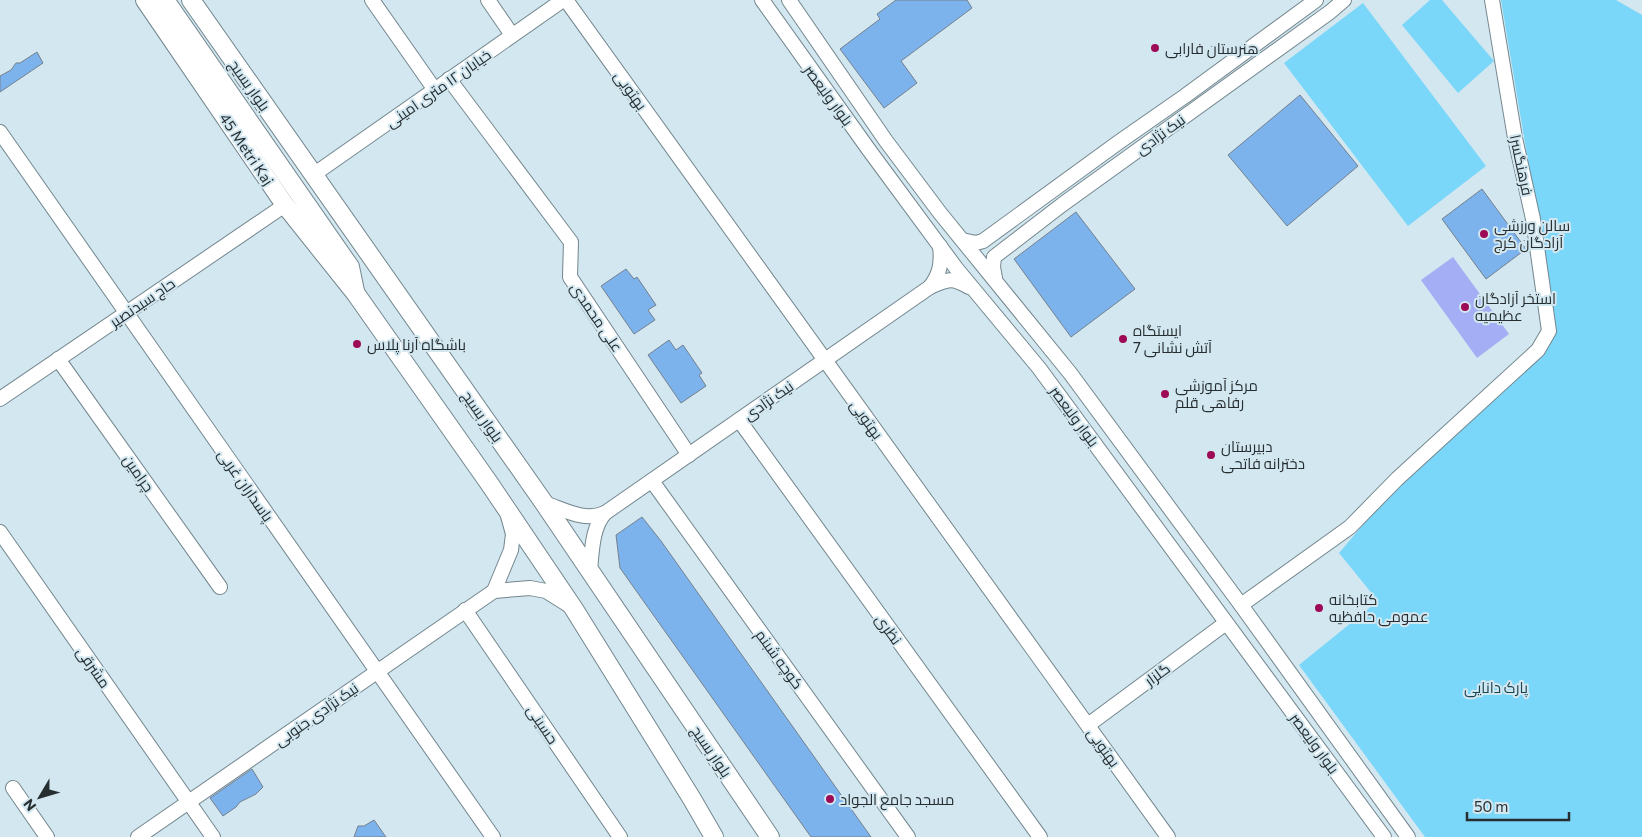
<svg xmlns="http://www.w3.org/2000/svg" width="1642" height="837" font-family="Commissioner,Cairo,sans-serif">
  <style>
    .green { fill: #7bd7f9 }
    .water { fill: #a4aef5 }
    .building { fill: #7db3ed; stroke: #74808e }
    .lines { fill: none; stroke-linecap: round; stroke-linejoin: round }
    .minor-casing { stroke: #73868e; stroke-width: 16 }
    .major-casing { stroke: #73868e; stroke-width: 20 }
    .minor { stroke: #fff; stroke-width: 14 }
    .major { stroke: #fff; stroke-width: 18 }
    .poi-dot { fill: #9d0a55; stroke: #d2e7f0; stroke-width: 2 }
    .labels { text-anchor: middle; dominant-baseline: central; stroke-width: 4; stroke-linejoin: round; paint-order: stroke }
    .poi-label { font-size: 15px; fill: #262e31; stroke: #d2e7f0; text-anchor: start }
    .street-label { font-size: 15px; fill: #262e31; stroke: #d2e7f0 }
    .park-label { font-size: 15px; fill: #184351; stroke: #d2e7f0 }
  </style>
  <rect width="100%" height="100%" fill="#d2e7f0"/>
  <g class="green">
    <polygon points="1430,0 1442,0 1494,61 1458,93 1402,25"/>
    <polygon points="1501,0 1616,0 1642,15 1642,837 1425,837 1299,665 1378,601 1339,553 1401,480 1532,361 1553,310"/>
    <polygon points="1363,3 1486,166 1408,226 1284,63"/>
  </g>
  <polygon class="water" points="1453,257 1509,334 1477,358 1421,280"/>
  <g class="building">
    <polygon points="896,0 967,0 972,8 901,61 917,83 884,108 840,49 880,19 877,14"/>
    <polygon points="37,52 43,63 0,92 0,76 11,70 16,63 20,63"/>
    <polygon points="1300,95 1358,166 1287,226 1228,155"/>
    <polygon points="1482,189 1526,249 1486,279 1442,219"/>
    <polygon points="1076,212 1135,289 1071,337 1014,259"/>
    <polygon points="626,269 634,279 637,277 656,305 648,310 655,320 634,334 601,286"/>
    <polygon points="669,340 676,350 683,345 702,373 699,375 706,386 681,403 648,355"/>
    <polygon points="642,517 661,541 871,837 811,837 620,568 616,535"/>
    <polygon points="252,769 263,787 256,794 240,802 236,807 223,816 210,798"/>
    <polygon points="374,820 386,837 354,837 358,826 364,826"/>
  </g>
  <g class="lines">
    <g class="minor-casing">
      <g id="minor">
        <polyline points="372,0 435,90"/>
        <polyline points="488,0 512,35"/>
        <polyline points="566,0 1168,837"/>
        <polyline points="762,0 869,150 956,268 1039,368 1384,837"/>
        <polyline points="789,0 886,141 940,213 1070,373 1241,605 1408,837"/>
        <polyline points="449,79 571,242 570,277 689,455"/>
        <polyline points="0,132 493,837"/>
        <polyline points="313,175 563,0"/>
        <polyline points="962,240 976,243 983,241 1119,142 1185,96 1316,0"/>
        <path d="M940,246C942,263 940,274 930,287C948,279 952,277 969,287"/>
        <polyline points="995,278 993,267 994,257 1063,204 1330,12 1344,0"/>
        <polyline points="58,359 220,587"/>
        <polyline points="0,399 285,205"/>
        <polyline points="739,420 1040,837"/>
        <polyline points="652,481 908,837"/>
        <path d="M544,503C565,510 584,522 605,513L930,287"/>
        <polyline points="0,532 213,837"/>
        <path d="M590,570C592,552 592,527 605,513"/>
        <polyline points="494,591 511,550 513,534 508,516"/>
        <polyline points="1241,605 1350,527 1397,479 1538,350 1549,331 1533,219 1515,138 1492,0"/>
        <polyline points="465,610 620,837"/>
        <polyline points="1088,725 1226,623"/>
        <polyline points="13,788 47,837"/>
        <polyline points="138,837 494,591 530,588 546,591 570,606"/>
      </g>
    </g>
    <g class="major-casing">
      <g id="major">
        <polyline points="145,0 285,205 356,294 489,483 574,609 692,799 714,837"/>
        <polyline points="165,0 350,267 355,291"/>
        <polyline points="191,0 544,503 770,837"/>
      </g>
    </g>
    <use href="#minor" class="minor"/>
    <use href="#major" class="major"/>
  </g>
  <g class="poi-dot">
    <circle cx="1155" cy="48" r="5"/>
    <circle cx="1484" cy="234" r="5"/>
    <circle cx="1465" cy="307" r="5"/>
    <circle cx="1123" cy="339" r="5"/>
    <circle cx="357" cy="344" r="5"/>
    <circle cx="1165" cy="394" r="5"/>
    <circle cx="1211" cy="455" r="5"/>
    <circle cx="1319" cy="608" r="5"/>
    <circle cx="830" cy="799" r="5"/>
  </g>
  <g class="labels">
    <g class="poi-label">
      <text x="1165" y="48">هنرستان فارابی</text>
      <text x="1494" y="225">سالن ورزشی<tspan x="1494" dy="17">آزادگان کرج</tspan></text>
      <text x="1475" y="298">استخر آزادگان<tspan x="1475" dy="17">عظیمیه</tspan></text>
      <text x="1133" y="330">ایستگاه<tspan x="1133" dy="17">آتش نشانی 7</tspan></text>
      <text x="367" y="344">باشگاه آرنا پلاس</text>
      <text x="1175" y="385">مرکز آموزشی<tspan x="1175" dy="17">رفاهی قلم</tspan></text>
      <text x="1221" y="446">دبیرستان<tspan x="1221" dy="17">دخترانه فاتحی</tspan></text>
      <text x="1329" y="599">کتابخانه<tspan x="1329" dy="17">عمومی حافظیه</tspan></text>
      <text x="840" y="799">مسجد جامع الجواد</text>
    </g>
    <g class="street-label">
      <text transform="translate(250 85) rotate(55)">بلوار بسیج</text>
      <text transform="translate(438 88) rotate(-35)">خیابان ۱۲ متری امینی</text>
      <text transform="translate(631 90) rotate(54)">بهتویی</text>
      <text transform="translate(829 95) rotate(54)">بلوار ولیعصر</text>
      <text transform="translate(1160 134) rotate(-36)">نیک نژادی</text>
      <text transform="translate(247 149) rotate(56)">45 Metri Kaj</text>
      <text transform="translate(1522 165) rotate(78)">فرهنگسرا</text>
      <text transform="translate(142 302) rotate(-34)">حاج سیدنصیر</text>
      <text transform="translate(597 317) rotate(56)">علی محمدی</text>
      <text transform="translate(768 400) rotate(-35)">نیک نژادی</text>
      <text transform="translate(483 416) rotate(55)">بلوار بسیج</text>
      <text transform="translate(1075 416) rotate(54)">بلوار ولیعصر</text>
      <text transform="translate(867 419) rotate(54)">بهتویی</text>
      <text transform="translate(139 473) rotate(55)">چرامین</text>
      <text transform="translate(246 485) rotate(55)">پاسداران غربی</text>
      <text transform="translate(889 629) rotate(54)">نظری</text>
      <text transform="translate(780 659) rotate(54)">کوچه شبنم</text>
      <text transform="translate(94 667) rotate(55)">مشرقی</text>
      <text transform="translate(1157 674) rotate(-36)">گلزار</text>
      <text transform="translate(316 714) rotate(-35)">نیک نژادی جنوبی</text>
      <text transform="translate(543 724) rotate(56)">حسینی</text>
      <text transform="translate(1315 743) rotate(54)">بلوار ولیعصر</text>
      <text transform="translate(1104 747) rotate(54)">بهتویی</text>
      <text transform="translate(712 751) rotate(56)">بلوار بسیج</text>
    </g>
    <g class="park-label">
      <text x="1496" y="687">پارک دانایی</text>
    </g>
  </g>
  <g transform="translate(40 797) rotate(232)" stroke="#d2e7f0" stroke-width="4" paint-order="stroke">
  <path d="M0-4L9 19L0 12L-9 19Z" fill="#262e31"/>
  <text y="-8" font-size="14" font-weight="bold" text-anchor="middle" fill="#262e31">N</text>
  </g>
  <path d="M1467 812v8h102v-8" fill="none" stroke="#262e31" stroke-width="2.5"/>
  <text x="1474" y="812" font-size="15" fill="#262e31" stroke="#d2e7f0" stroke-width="4" paint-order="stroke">50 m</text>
</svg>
